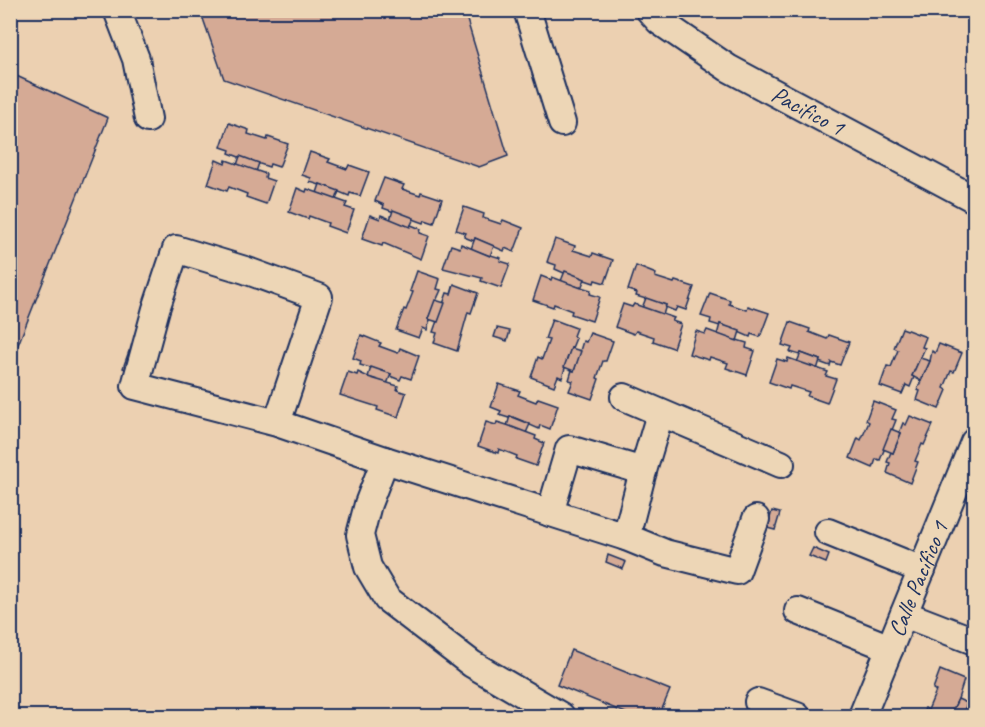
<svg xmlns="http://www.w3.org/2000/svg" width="985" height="727" font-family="Caveat,sans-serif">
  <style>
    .building { fill: #d5aa95; stroke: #1b2f5e; stroke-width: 1.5 }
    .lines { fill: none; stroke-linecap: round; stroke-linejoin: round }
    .minor-casing { stroke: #1b2f5e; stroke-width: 30 }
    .minor { stroke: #edd6b6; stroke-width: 26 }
    .labels { text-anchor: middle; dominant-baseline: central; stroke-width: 5; stroke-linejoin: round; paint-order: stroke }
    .street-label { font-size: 24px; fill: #1b2f5e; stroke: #edd6b6 }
  </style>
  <rect width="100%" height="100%" fill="#ecd0b1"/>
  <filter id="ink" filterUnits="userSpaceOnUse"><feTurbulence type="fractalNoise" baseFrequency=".0167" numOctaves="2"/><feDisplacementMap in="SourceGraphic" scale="12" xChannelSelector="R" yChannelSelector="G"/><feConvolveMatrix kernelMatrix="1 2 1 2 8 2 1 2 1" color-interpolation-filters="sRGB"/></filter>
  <g filter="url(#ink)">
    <g class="building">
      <polygon points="200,10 464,10 508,156 479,167 224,79"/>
      <polygon points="10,73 108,118 10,365"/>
      <polygon points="229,123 249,130 248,134 267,140 268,137 288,144 279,167 270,164 269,167 239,157 229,153 230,150 221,147"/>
      <polygon points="310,152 330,159 328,162 347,169 349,165 369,172 360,196 350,193 349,196 320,184 320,185 310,182 311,178 302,175"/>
      <polygon points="240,156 259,163 256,172 237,165"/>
      <polygon points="216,160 225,164 226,160 266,174 265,178 274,181 266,204 246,197 247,194 229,187 227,191 208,184"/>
      <polygon points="384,178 404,185 402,189 420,195 421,192 442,199 434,223 425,220 424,223 383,208 384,205 375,201"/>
      <polygon points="320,184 339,191 336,200 317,193"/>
      <polygon points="297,188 306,192 307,189 347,203 345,207 354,210 346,233 327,226 328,223 309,216 308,219 289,212"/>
      <polygon points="464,207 484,214 483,218 501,224 503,220 523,228 514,252 505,248 504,251 475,238 474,241 464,237 466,233 456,230"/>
      <polygon points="393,210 414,218 410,227 390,220"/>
      <polygon points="370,215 380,219 381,215 410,227 411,225 421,229 420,233 429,236 421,259 383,243 382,246 362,239"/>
      <polygon points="475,238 494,246 490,256 471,249"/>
      <polygon points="555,239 575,246 573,250 592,256 593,253 613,260 605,283 595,280 594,283 564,273 555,269 556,265 547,262"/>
      <polygon points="461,244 490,256 491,255 501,258 500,261 510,264 501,288 481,281 482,278 443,268 451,245 460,248"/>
      <polygon points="636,266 656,274 655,277 674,283 675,281 694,287 686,310 677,307 675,311 665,307 666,305 636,296 637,293 628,290"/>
      <polygon points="417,271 440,279 437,289 441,290 428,319 430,320 427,330 423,328 419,338 396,330 404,309 406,310 413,292 410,291"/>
      <polygon points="565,271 585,279 581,288 561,281"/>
      <polygon points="541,276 551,280 552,277 581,288 581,287 591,290 590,294 600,297 592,321 571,314 572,311 554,304 553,307 533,300"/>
      <polygon points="454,284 478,293 471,313 468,312 457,351 434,343 437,333 433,332 447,293 451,294"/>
      <polygon points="710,293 730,300 729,304 747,310 748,306 769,313 760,337 751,334 750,337 720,324 720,326 710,323 711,319 701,316"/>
      <polygon points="646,298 666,305 663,315 642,308"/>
      <polygon points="435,300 445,303 438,322 428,319"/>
      <polygon points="623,304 632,307 634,304 674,318 672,321 681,324 673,348 653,341 654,337 636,331 634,334 615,327"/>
      <polygon points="552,319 576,328 573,336 576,338 572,348 571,348 562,378 558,376 554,386 531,377 538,357 542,359 549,340 545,339"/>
      <polygon points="790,322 810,329 809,332 827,339 829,335 849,342 840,365 831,362 830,366 819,362 820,360 801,353 800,355 790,352 792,348 782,345"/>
      <polygon points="720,324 740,331 737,341 717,335"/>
      <polygon points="497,328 510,331 507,341 494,337"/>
      <polygon points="902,328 926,337 922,347 925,348 912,376 914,377 910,387 906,385 902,394 880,386 887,366 891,367 898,350 894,348"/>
      <polygon points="707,330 737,341 737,340 747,343 746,348 755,351 747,375 726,368 728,363 710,357 709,360 689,354 696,331 705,334"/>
      <polygon points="590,333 613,341 606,361 603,361 597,378 599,379 592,399 569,391 573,381 569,380 572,370 574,371 583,341 586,342"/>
      <polygon points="361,335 381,343 379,346 398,353 400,348 419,356 411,379 402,376 400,380 390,376 391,374 360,365 361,361 353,358"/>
      <polygon points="939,344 962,353 954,372 951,371 944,388 947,390 939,409 917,400 920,391 917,390 930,361 932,351 935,353"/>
      <polygon points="571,348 581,351 574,371 564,367"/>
      <polygon points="129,351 136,354 130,371 123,368"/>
      <polygon points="801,353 820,360 817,370 797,362"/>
      <polygon points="788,358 828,372 826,376 836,379 827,403 807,396 809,392 790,386 789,389 769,382 777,359 787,362"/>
      <polygon points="920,358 930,361 921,381 912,376"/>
      <polygon points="371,367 391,374 387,384 368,377"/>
      <polygon points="348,372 357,375 358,372 368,377 398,386 397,390 406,393 398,417 377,410 378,407 340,395"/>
      <polygon points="499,384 520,391 518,395 536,402 538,398 558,405 550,429 540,425 539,429 510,416 509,418 499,415 501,411 491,407"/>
      <polygon points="873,401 896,410 892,419 896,420 880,460 876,459 873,468 850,458 858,438 861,440 869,422 866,420"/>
      <polygon points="510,416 530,424 526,433 507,426"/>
      <polygon points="910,416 933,425 924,445 922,444 915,461 918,462 910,483 887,473 890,463 887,462 891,452 893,453 901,433 899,433 903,423 906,425"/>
      <polygon points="486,422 496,425 497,422 507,425 536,436 535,439 544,443 536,466 516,459 517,456 499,449 498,453 478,446"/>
      <polygon points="891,429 901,433 893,453 883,449"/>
      <polygon points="772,511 780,513 775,530 767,528"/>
      <polygon points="813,548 829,555 826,563 809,556"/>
      <polygon points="608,555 626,562 623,569 606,562"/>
      <polygon points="571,650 670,690 659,716 633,716 557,685"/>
      <polygon points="940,670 964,680 958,699 950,716 922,716 925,708 928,710 936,691 933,689"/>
      <polygon points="974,692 974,716 962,716 970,693 974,694"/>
      <polygon points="958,699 967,703 962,716 950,716"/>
    </g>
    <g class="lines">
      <g class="minor-casing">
        <g id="minor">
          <polyline points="117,10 136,59 148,119"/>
          <polyline points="527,10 562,123"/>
          <path id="s1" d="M649,10L659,21L728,68L974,199"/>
          <polyline points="624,397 781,464"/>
          <polyline points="277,423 319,297 245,270 176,249 156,309 135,386 277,423 385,460 626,537 665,553 737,571 756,519"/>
          <polyline points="385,460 368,504 360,535 368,567 387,599 472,664 561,716"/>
          <polyline points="550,513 569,449 643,471"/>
          <polyline points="828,532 922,570"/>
          <polyline points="626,537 643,471 660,414"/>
          <polyline points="798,611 890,648"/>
          <polyline points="904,614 974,641"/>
          <polyline points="758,702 797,716"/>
          <path id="s2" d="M862,716L974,442"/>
        </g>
      </g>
      <use href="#minor" class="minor"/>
    </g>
  </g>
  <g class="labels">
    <g class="street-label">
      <text stroke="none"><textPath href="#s1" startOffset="189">Pacifico 1</textPath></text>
      <text stroke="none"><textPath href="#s2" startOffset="148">Calle Pacífico 1</textPath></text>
    </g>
  </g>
  <rect width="985" height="727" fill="none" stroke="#edd6b6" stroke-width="36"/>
  <rect x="18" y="18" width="949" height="691" fill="none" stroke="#1b2f5e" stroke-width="2" filter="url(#ink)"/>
</svg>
